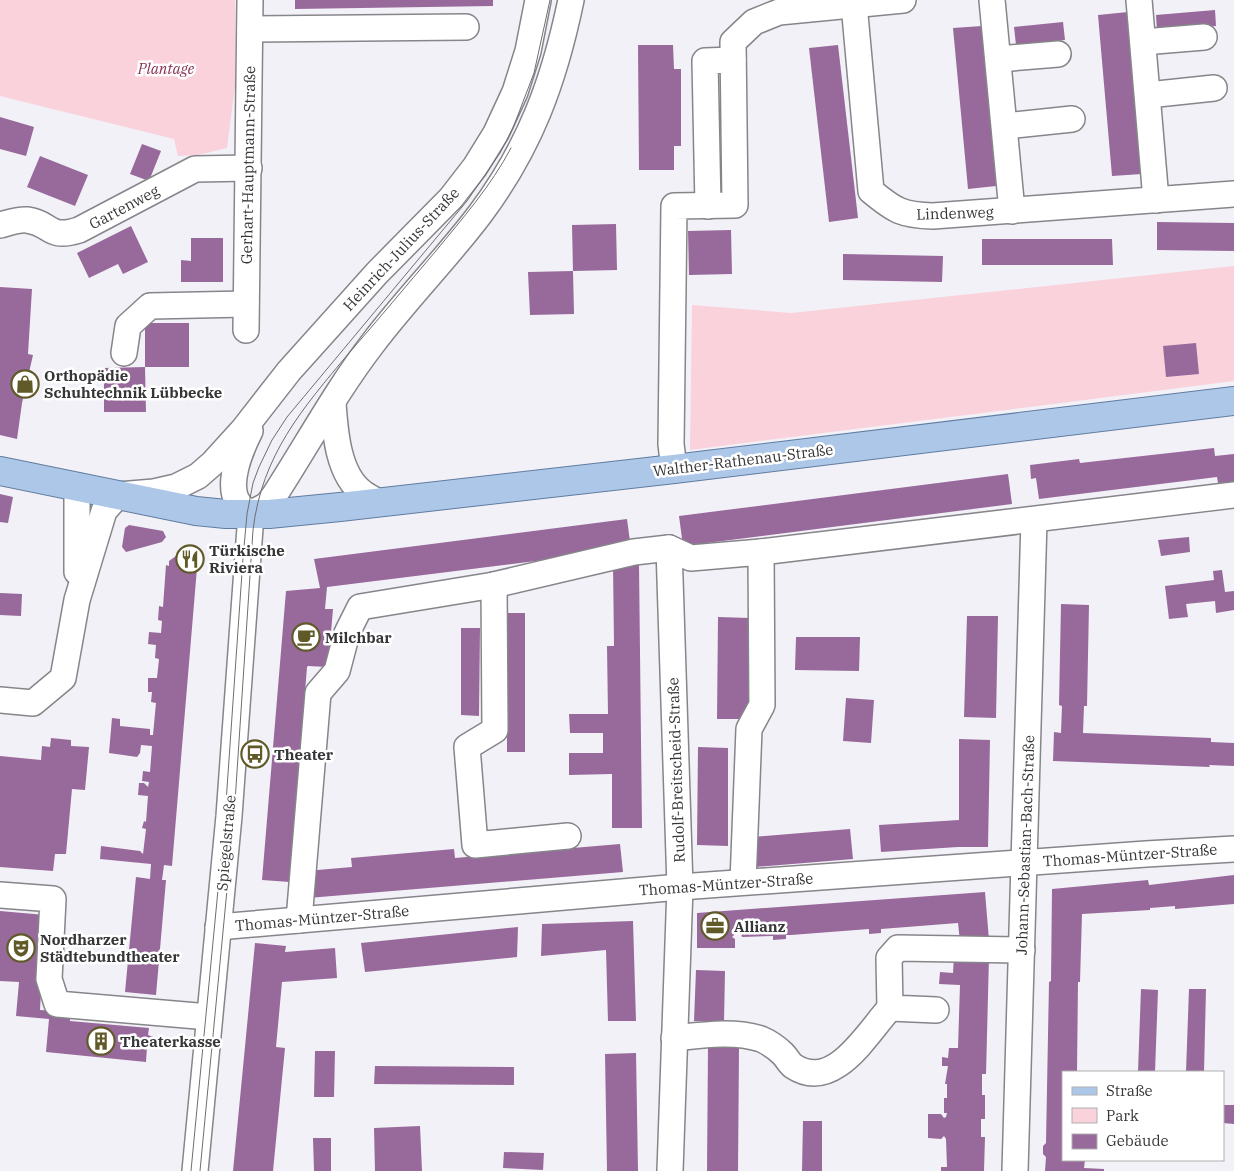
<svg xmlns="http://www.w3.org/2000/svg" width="1234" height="1171" font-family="'IBM Plex Serif',serif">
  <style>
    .green { fill: #f9d2dc }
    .building { fill: #98699b }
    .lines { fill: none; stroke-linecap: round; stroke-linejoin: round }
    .minor-casing { stroke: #86858a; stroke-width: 28 }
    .major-casing { stroke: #607ca0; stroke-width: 30 }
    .minor { stroke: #fff; stroke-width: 25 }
    .major { stroke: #adc7e8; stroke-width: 28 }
    .tram { stroke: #6e6e71; stroke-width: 1 }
    .labels { text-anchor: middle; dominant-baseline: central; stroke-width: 5; stroke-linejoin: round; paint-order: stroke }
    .park-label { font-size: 15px; font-style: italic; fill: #883253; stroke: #fff }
    .street-label { font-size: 15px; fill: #363639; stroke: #fff }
    .poi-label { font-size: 15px; font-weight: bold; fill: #363639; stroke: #fff; text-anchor: start }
  </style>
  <rect width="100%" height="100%" fill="#f2f1f7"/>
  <g class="green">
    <polygon points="0,0 235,0 235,86 227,148 198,155 178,156 174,139 0,96"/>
    <polygon points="1234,266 1234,381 690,450 692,305 791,313"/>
  </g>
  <g class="building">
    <polygon points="295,0 493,0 493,6 295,9"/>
    <polygon points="1215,10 1216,26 1157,31 1156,15"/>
    <polygon points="1128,12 1142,174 1112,176 1098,15"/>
    <polygon points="1063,22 1065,40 1016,45 1014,27"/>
    <polygon points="982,26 996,186 968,189 953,28"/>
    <polygon points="638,45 673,45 674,69 681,69 681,146 674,146 674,170 639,170"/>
    <polygon points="838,45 858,218 829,222 809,48"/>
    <polygon points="0,117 34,127 26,156 0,149"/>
    <polygon points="142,144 161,151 149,181 130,174"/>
    <polygon points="40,156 88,175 75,206 27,187"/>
    <polygon points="1157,222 1234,223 1234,251 1157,250"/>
    <polygon points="616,224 617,270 573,271 572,225"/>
    <polygon points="131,226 148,262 123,274 118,264 89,278 77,253"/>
    <polygon points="731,230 732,274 689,275 688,231"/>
    <polygon points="191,238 223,238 223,282 181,282 181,260 191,261"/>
    <polygon points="982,239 1112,239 1113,265 982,265"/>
    <polygon points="843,254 943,256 942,282 843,280"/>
    <polygon points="573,271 574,314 530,315 528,272"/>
    <polygon points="0,287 32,289 28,354 33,355 22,403 17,439 0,435"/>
    <rect x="145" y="323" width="44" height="44"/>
    <polygon points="1196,343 1199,374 1166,377 1163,346"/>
    <polygon points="145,367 146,412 104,412 104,368"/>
    <polygon points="1214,448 1215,456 1234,454 1234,482 1218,483 1217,477 1039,499 1036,478 1031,479 1030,465 1079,459 1080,463"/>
    <polygon points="1008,474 1012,504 683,546 679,516"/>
    <polygon points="0,494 13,497 8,523 0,522"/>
    <polygon points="627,519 631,549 327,587 325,609 333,609 328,667 308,666 307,667 290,882 262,880 286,591 320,588 314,559"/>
    <polygon points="129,525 163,531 166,537 162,542 126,552 122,547 125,528"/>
    <polygon points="1189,537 1190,552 1161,556 1158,540"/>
    <polygon points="176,556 195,557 201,564 201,567 197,568 172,866 164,865 162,880 166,880 156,995 125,992 136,877 150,879 151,864 100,859 101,846 140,851 143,854 146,829 142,828 144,821 146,822 148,796 138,795 139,783 144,783 148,787 149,782 142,781 143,771 150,772 152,746 141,745 140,753 137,757 109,753 112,718 120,719 120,726 150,729 150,735 153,735 156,703 151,702 152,692 148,692 148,678 157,678 159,659 155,658 156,645 148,644 149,632 161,633 162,621 158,620 159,606 163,607 166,565 169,566 169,561"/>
    <polygon points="613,564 639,564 642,828 612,828 612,774 569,775 569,753 603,753 603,733 570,733 569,714 608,714 607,646 614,646"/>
    <polygon points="1222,570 1225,592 1234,591 1234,610 1216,613 1215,601 1186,604 1188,617 1169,619 1165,586 1214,580 1213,571"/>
    <polygon points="0,593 22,594 21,616 0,615"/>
    <polygon points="1061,604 1089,605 1087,706 1084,706 1083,733 1211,738 1211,742 1234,743 1234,766 1209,765 1210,767 1053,761 1054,732 1061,733 1062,706 1059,705"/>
    <rect x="507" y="613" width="18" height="139"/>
    <polygon points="967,616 998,616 996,718 964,717"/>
    <polygon points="718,617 750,618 749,719 717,719"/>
    <polygon points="461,628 480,628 479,716 461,715"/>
    <polygon points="796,637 860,637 859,671 795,670"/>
    <polygon points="846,698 874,700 871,743 843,741"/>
    <polygon points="51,738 71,740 71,746 89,747 85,790 72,789 66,854 55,854 53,871 0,867 0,756 41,760 42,746 50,747"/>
    <polygon points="959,739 990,740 988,847 958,847 881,852 879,825 959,820"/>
    <polygon points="698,747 728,748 728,846 697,845"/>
    <polygon points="850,829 853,859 755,867 753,837"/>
    <polygon points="620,844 623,872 308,898 306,871 352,867 351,858 454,849 455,858"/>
    <polygon points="1234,875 1234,904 1175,909 1175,906 1150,908 1150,910 1082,914 1080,982 1078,982 1077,1072 1063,1072 1063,1160 1085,1160 1084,1168 1104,1169 1104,1171 1045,1171 1046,1157 1043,1154 1043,1146 1046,1143 1049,982 1051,981 1052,889 1148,880 1149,885"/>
    <polygon points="985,892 989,940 960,942 958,923 881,929 881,933 869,934 869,929 791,935 786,935 786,939 773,940 773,936 742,937 741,933 735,934 732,937 735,939 735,948 697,948 697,913"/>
    <polygon points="0,911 45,915 40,1010 71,1012 70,1021 149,1028 148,1035 156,1038 156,1045 154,1047 147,1046 146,1062 46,1052 49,1019 16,1016 19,982 0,981"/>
    <polygon points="633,921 636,1021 608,1021 606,950 541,956 542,924"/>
    <polygon points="518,927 517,957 365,972 361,943"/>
    <polygon points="255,943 286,946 285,952 335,948 337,978 282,982 276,1047 285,1048 273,1171 233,1171"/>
    <polygon points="954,956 989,957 986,1074 982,1074 982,1095 985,1095 985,1119 981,1119 981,1137 985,1137 984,1171 941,1171 941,1167 947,1167 946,1139 944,1136 941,1139 928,1138 928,1114 941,1114 944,1118 946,1117 947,1113 944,1113 944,1098 947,1098 947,1084 945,1084 948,1066 942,1066 942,1057 948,1058 949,1048 958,1048 960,985 939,984 940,972 953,973"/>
    <polygon points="696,970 725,971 724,1022 694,1021"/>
    <polygon points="1141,989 1158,990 1155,1072 1138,1072"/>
    <polygon points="1189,989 1206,989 1204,1072 1186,1072"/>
    <polygon points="708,1047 739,1048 738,1171 707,1171"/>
    <polygon points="315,1051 335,1051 334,1097 314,1097"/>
    <polygon points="636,1053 638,1171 607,1171 605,1054"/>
    <polygon points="375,1066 514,1067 514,1085 374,1084"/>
    <polygon points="1223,1105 1234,1105 1234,1124 1223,1123"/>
    <polygon points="803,1121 822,1121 822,1171 802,1171"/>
    <polygon points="420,1126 422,1171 375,1171 374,1128"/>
    <polygon points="313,1138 331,1138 331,1171 314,1171"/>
    <polygon points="504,1152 544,1153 543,1170 503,1168"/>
  </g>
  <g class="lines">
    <g class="minor-casing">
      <g id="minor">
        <polyline points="992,0 1012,211"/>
        <polyline points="1139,0 1156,200"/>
        <path d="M854,4L871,191C895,211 902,215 933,216L1234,194"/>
        <polyline points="250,29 466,27"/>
        <polyline points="1143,42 1204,37"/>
        <polyline points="999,59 1058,54"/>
        <polyline points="1148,95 1214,88"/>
        <polyline points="1005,126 1072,119"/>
        <polyline points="708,206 705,61 733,60"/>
        <path d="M0,225C8,223 19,219 27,220C52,223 47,240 79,230L195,169L249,168"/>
        <polyline points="246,330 250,0"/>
        <polyline points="124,353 128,326 150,306 246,304"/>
        <path d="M333,403C335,432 338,475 363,493C368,497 375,500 380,503"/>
        <path d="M250,431C241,449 225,485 239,504C242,508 247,511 251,514"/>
        <polyline points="674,469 671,444 674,206 735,205 733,42 754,22 779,12 903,0"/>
        <polyline points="77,486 77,572"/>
        <path d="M251,514L267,505L274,496C307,445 336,391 373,343C407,298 446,259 480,214C530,147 554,82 571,0"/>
        <polyline points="669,548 680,887 670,1171"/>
        <polyline points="761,552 1234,495"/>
        <polyline points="494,585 495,730 467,747 475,845 568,836"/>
        <polyline points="0,700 33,703 63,678 77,600 104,511 118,495 154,492 176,487 198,476 213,463 243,430 289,371 377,273 451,198 475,167 496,133 515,92 528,51 538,0"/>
        <polyline points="0,895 53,899 49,979 57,1004 209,1017"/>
        <polyline points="299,920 318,693 337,671 347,633 360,607 494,585 634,552 669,548 691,558 761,552 762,705 749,729 743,882"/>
        <polyline points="218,927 680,887 1146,854 1234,849"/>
        <polyline points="936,1010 890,1008 889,958 898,948 1022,950"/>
        <path d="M674,1038C702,1035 734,1030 761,1039C768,1042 778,1049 783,1054C787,1058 789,1063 793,1066C834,1093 867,1033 890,1008"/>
        <polyline points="195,1171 229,816 251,514"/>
        <polyline points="1015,1171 1034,520"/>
      </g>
    </g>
    <g class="major-casing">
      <polyline id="major" points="0,471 196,511 226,514 269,514 340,507 674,469 1234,401"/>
    </g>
    <use href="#minor" class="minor"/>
    <use href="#major" class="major"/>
    <g class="tram">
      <polyline points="191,1171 225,817 243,558 247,514 253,483 259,467 272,440 287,417 467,201 500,153 513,128 534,73 550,0"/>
      <path d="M200,1171L234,817L253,530C262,455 302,409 349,353C378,320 406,286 435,252C462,219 491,186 511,148"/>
    </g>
  </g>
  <defs>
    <g id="shop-ring" transform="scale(1.4375)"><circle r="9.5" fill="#fff" stroke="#5f5a27" stroke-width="1.5"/><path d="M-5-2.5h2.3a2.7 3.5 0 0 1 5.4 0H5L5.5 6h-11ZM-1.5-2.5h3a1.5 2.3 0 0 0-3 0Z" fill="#5f5a27"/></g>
    <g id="restaurant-ring" transform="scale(1.4375)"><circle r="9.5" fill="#fff" stroke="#5f5a27" stroke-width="1.5"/><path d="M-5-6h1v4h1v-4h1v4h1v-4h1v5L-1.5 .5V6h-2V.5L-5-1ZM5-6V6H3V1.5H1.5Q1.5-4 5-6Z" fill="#5f5a27"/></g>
    <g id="cafe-ring" transform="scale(1.4375)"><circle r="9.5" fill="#fff" stroke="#5f5a27" stroke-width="1.5"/><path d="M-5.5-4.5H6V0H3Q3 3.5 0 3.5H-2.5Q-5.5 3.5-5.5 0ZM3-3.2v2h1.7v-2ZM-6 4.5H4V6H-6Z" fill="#5f5a27"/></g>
    <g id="bus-ring" transform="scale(1.4375)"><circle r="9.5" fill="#fff" stroke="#5f5a27" stroke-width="1.5"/><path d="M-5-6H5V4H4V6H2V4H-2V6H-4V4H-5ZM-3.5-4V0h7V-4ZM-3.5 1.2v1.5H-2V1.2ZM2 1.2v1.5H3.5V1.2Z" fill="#5f5a27"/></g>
    <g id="office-ring" transform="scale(1.4375)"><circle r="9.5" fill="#fff" stroke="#5f5a27" stroke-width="1.5"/><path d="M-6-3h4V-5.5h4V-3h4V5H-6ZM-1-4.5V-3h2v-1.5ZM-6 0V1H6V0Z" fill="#5f5a27"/></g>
    <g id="theatre-ring" transform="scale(1.4375)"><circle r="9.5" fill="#fff" stroke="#5f5a27" stroke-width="1.5"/><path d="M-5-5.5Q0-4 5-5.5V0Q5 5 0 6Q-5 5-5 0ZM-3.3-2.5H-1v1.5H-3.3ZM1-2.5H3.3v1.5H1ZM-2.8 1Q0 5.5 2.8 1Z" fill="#5f5a27"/></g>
    <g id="building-ring" transform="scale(1.4375)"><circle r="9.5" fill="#fff" stroke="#5f5a27" stroke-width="1.5"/><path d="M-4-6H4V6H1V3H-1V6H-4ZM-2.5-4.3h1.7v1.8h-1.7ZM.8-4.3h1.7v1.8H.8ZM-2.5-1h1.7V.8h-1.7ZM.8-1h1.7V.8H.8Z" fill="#5f5a27"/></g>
  </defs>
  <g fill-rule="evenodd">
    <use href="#shop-ring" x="25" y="384"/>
    <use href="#restaurant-ring" x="190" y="559"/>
    <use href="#cafe-ring" x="306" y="637"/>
    <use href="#bus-ring" x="255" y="754"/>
    <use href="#office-ring" x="715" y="926"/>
    <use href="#theatre-ring" x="21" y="948"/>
    <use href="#building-ring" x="101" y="1041"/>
  </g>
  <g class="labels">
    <g class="park-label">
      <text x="166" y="68">Plantage</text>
    </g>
    <g class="street-label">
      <text transform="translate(248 165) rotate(-89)">Gerhart-Hauptmann-Straße</text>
      <text transform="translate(124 207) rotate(-28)">Gartenweg</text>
      <text transform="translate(955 213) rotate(-2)">Lindenweg</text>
      <text transform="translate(401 249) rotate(-47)">Heinrich-Julius-Straße</text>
      <text transform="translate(743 460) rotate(-7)">Walther-Rathenau-Straße</text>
      <text transform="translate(676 770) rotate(-92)">Rudolf-Breitscheid-Straße</text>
      <text transform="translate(226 843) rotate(-85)">Spiegelstraße</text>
      <text transform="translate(1025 845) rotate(-88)">Johann-Sebastian-Bach-Straße</text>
      <text transform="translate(1130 855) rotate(-4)">Thomas-Müntzer-Straße</text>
      <text transform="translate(726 884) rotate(-4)">Thomas-Müntzer-Straße</text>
      <text transform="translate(322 918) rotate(-5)">Thomas-Müntzer-Straße</text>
    </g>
    <g class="poi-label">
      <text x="44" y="375">Orthopädie<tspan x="44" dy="17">Schuhtechnik Lübbecke</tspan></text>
      <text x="209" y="550">Türkische<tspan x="209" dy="17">Riviera</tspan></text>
      <text x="325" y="637">Milchbar</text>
      <text x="274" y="754">Theater</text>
      <text x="734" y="926">Allianz</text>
      <text x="40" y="939">Nordharzer<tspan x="40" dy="17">Städtebundtheater</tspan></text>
      <text x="120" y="1041">Theaterkasse</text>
    </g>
  </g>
  <rect x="1062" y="1071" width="162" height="90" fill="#ffffff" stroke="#afafb0"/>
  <rect x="1072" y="1087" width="25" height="8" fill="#adc7e8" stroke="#afafb0"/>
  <text x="1106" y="1096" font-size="15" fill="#363639">Straße</text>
  <rect x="1072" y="1108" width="25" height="15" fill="#f9d2dc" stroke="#afafb0"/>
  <text x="1106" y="1121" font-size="15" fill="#363639">Park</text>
  <rect x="1072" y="1134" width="25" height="15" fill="#98699b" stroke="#afafb0"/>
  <text x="1106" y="1146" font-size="15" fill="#363639">Gebäude</text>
</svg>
